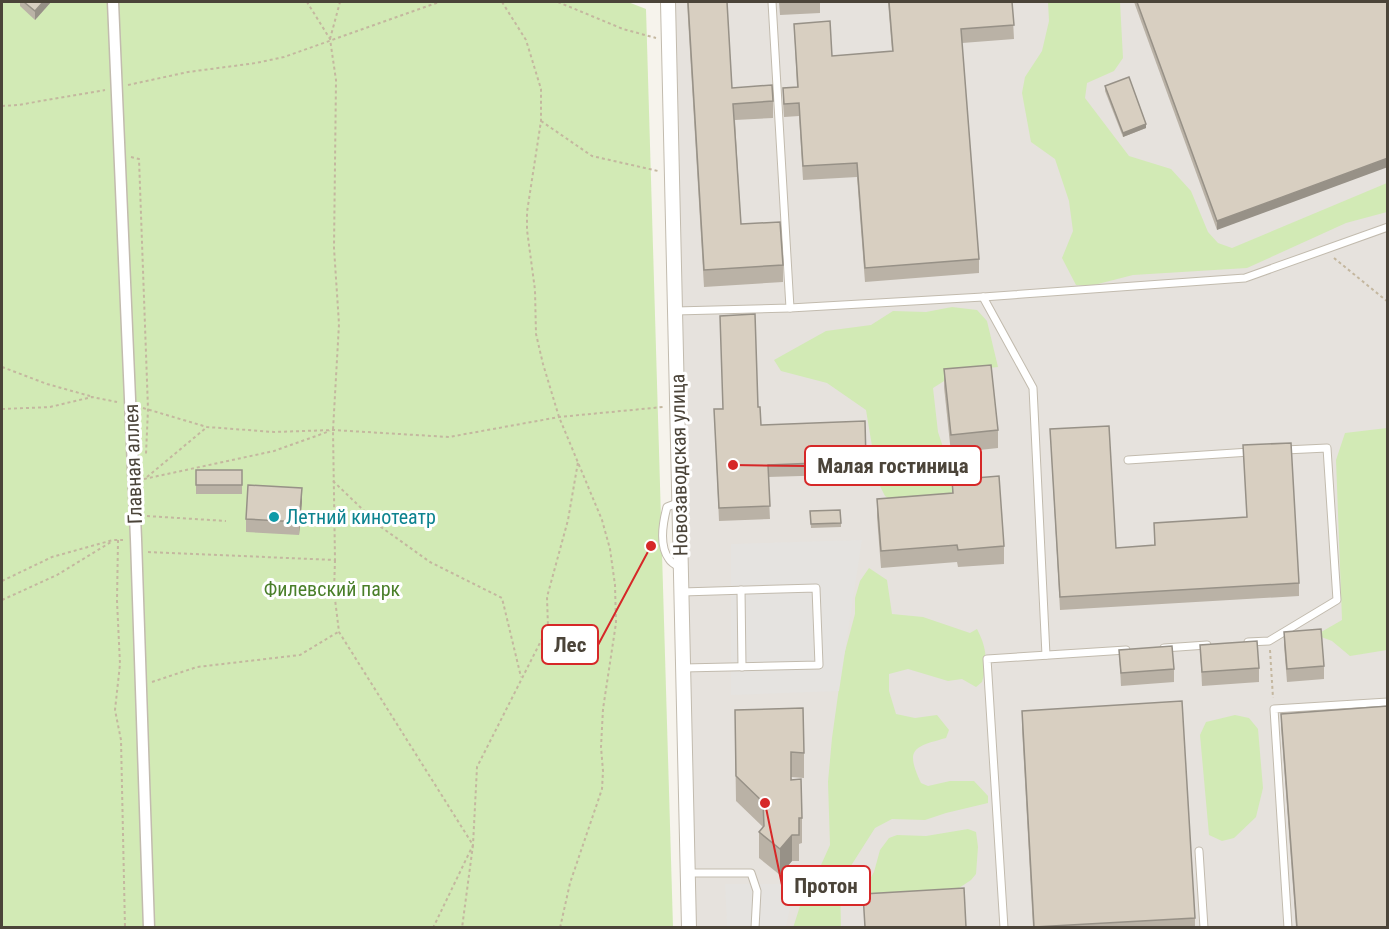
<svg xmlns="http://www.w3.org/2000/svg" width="1389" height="929" font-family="'Roboto Condensed',sans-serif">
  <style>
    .industrial { fill: #e6e2dd }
    .green { fill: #d2eab5 }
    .parking { fill: #e5e3e0 }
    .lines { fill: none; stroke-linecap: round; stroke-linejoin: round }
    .service-casing { stroke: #c2bbae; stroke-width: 9 }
    .pedestrian-casing { stroke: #c2bbae; stroke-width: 13 }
    .minor-casing { stroke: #c2bbae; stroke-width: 16 }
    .path { stroke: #c4b79f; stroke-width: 2; stroke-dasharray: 3 3; stroke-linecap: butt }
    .service { stroke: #fff; stroke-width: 7 }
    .pedestrian { stroke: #fff; stroke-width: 10 }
    .minor { stroke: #fff; stroke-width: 14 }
    .wall { fill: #bab2a6 }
    .shaded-wall { fill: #979187 }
    .building { fill: #d8cfc1; stroke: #979187; stroke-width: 1.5 }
    .culture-dot { fill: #0f9aa8; stroke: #fff; stroke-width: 2 }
    .labels { text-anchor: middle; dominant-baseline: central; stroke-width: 6; stroke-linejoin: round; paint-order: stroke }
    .street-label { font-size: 20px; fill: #4b4439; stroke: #fff }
    .culture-label { font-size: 20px; fill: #0d838f; stroke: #fff; text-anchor: start }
    .park-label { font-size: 20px; fill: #4a7f2a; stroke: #fff }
    .leader { fill: none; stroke: #d62828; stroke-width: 2 }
    .callout-dot { fill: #d62828; stroke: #fff; stroke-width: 2 }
    .callout { fill: #fff; stroke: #d62828; stroke-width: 2 }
    .callout-label { font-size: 21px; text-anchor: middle; font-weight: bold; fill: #4b4439 }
  </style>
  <rect width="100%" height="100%" fill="#f6f3ec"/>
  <polygon class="industrial" points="674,2 1387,2 1387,927 695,927"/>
  <g class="green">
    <polygon points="2,2 628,2 646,9 673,927 2,928"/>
    <polygon points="1048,2 1120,2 1123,58 1114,71 1087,83 1085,98 1129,156 1171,169 1191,191 1208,232 1218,243 1232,248 1387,183 1387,212 1346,223 1247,268 1133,275 1090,286 1076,285 1062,258 1073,231 1069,201 1055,159 1031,142 1022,93 1025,77 1042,51 1049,21"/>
    <polygon points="952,307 977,310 987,321 998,367 960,371 933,388 938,432 948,462 986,489 897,504 885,496 878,482 866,410 827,383 781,371 774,360 826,331 871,325 893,311 926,312"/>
    <polygon points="1387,428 1387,650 1350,656 1332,641 1316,635 1342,620 1336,460 1345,433"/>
    <path d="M869,568L887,580L892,614L923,617L970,633L977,629C987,648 988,662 982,682L976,687L962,679L948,681L908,669L889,674V691L896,714L915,718L937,715L949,730L946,738C913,747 905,749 921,783L928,786L950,781H974L988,796V803L946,813L925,820L892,819L875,828L840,883L841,927L793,928L808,881L821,865L830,845L828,782L832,738L843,659L855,614V598L860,581Z"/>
    <polygon points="1235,715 1249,718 1258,729 1263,788 1256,817 1234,838 1222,841 1209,835 1200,735 1206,722"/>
    <polygon points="968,829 976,832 978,847 976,874 971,880 950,894 876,897 863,891 874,872 880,850 889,838 897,835 926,836"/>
  </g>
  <g class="parking">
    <polygon points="862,540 839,691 731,695 731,544"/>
    <polygon points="725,884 795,884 786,927 727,927"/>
  </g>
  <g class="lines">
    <g class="service-casing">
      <g id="service">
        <polyline points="772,2 790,308"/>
        <polyline points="983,297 1033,388 1046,655"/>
        <polyline points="675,311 790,308 983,297 1245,278 1388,227"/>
        <polyline points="1128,460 1250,452"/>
        <path d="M680,502L667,507C663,522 659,546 669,559C671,563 677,566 681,568"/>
        <polyline points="741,590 742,667"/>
        <polyline points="682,592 816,588 819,665 683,668"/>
        <polyline points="1248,642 1269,641 1337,600 1327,448 1285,450"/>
        <polyline points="1164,648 1207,645"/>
        <polyline points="1199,851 1204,928"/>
        <polyline points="688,873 751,873 757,891 755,928"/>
        <polyline points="1004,928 987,659 1126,650"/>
        <polyline points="1288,928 1274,709 1388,702"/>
      </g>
    </g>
    <g class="pedestrian-casing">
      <polyline id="pedestrian" points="113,2 136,539 149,928"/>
    </g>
    <g class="minor-casing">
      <polyline id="minor" points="668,2 689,928"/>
    </g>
    <g class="path">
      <polyline points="502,2 526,40 541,89 541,121 527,212 527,230 535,290 536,334 543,364 559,417 602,520 610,549 615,585 616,623 603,709 601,747 603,771 602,789 570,883 560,928"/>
      <polyline points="558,2 623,29 656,38"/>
      <polyline points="330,39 340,2"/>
      <polyline points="128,85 188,72 256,63 284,57 439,2"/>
      <polyline points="2,106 18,105 105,90"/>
      <polyline points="541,121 592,156 658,171"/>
      <polyline points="131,157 139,159 148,409 146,454"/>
      <polyline points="1334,258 1388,302"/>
      <polyline points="2,367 47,384 90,396"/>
      <polyline points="143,408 207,427 274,432 333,430 449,437 559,417 663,407"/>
      <polyline points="2,409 50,407 92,397 117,402"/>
      <polyline points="147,477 207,427"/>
      <polyline points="144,479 274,451 330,431"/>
      <polyline points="333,481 381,527 430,562 502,598 521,677"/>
      <polyline points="147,516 226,521"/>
      <polyline points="118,540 117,601 120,664 115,710 121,740 125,928"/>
      <polyline points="148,552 335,560 333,430 339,324 334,248 336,80 330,39 307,2"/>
      <polyline points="335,560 334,591 339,632 473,845 462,928"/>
      <polyline points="2,581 52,557 113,540 123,540"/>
      <polyline points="2,600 57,575 111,542"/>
      <polyline points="1270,650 1273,698"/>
      <polyline points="152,682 197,667 300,655 338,632"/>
      <polyline points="433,928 473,845 477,767 548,627 547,597 568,520 578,462"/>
    </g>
    <use href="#service" class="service"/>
    <use href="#pedestrian" class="pedestrian"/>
    <use href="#minor" class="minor"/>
  </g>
  <g class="wall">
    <polygon points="20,2 51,2 35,20 20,6"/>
    <polygon points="687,2 727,2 732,88 773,101 773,118 735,120 741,224 783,265 783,282 704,287"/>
    <polygon points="779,2 820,2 820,13 780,15"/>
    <polygon points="888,2 1012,2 1014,39 962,43 979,259 979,273 865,282 857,177 803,180 799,116 784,117 783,102 783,88 797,87 794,24 832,56 892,51"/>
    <polygon points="1134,2 1388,2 1217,230"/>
    <polygon points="1105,86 1146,128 1123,137 1105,91"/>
    <polygon points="944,369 998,430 998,448 951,453 944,387"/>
    <polygon points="758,407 761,425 866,461 866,474 768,477 770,519 719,521 714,409"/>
    <polygon points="1050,429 1116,548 1154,545 1154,523 1247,517 1243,445 1299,583 1299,596 1060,610"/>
    <rect x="196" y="470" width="46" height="24"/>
    <polygon points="952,480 1004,546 1004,564 958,567 957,562 881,568 877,517 877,499 952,494"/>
    <polygon points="302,501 299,535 246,532 246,519"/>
    <polygon points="810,511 841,523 841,527 811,528"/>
    <polygon points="1284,632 1324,666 1324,679 1287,682 1284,645"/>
    <polygon points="1200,645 1259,668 1259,682 1202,686"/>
    <polygon points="1119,650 1174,669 1174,682 1121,686"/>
    <polygon points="1022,711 1195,918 1195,927 1033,927 1022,728"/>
    <polygon points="1281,714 1388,927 1296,927 1281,727"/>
    <polygon points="735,735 804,753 804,778 791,777 802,818 802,843 799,844 799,861 792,861 780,875 759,858 759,832 763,827 736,801"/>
  </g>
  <g class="shaded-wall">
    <polygon points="43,2 51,2 35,20 35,11"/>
    <polygon points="1146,124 1146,128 1123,137 1123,133"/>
    <polygon points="1388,158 1388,167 1217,230 1217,221"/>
    <polygon points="302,488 302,501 299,535 299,522"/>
    <polygon points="792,835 792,861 780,875 780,849"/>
  </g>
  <g class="building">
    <polygon points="24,2 43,2 35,11"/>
    <polygon points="688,2 727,2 732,88 772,85 773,101 733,104 741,224 780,222 783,265 704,270"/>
    <polygon points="889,2 1012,2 1014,25 961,29 979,259 865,268 857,163 803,166 799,103 784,104 783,88 798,87 794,24 830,21 832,56 893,51"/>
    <polygon points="1137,2 1388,2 1388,158 1217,221"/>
    <polygon points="1129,77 1146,124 1123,133 1105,86"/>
    <polygon points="755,314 758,407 760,407 761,425 865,421 866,461 768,465 770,506 719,508 714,409 723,409 720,316"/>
    <polygon points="991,365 998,430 951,435 944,369"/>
    <polygon points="1109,426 1116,548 1155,545 1154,523 1247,517 1243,445 1291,443 1299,583 1060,597 1050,429"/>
    <rect x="196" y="470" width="46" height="15"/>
    <polygon points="999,476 1004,546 958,550 957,545 881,551 877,499 953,493 952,480"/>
    <polygon points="248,485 302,488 299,522 246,519"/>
    <polygon points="840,510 841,523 811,524 810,511"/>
    <polygon points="1321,629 1324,666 1287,669 1284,632"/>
    <polygon points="1257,641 1259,668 1202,672 1200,645"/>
    <polygon points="1172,646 1174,669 1121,673 1119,650"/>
    <polygon points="1182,701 1195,918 1034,927 1022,711"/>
    <polygon points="1388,706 1388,927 1297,927 1281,714"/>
    <polygon points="803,708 804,753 791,752 791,780 801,779 802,818 799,818 799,835 792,835 780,849 759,832 764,826 763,802 736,776 735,710"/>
    <polygon points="964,888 966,927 865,927 863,894"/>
  </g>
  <circle class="culture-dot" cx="274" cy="517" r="6"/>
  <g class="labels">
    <g class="street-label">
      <text transform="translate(133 464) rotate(-92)">Главная аллея</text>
      <text transform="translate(679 465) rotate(-91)">Новозаводская улица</text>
    </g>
    <g class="culture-label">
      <text x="286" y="517">Летний кинотеатр</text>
    </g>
    <g class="park-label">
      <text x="332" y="589">Филевский парк</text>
    </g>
  </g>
  <path class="leader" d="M733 465L805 466M651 546L598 645M765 803L782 885"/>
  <g class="callout-dot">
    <circle cx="733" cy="465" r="6"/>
    <circle cx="651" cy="546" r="6"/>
    <circle cx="765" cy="803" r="6"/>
  </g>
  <g class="callout">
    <rect x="805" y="446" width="176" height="39" rx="6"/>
    <rect x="542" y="625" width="56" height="39" rx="6"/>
    <rect x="782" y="866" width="88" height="39" rx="6"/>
  </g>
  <g class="callout-label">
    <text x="893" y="473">Малая гостиница</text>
    <text x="570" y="652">Лес</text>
    <text x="826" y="893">Протон</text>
  </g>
  <rect width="1389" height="929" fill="none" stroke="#4b4439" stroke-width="6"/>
</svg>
